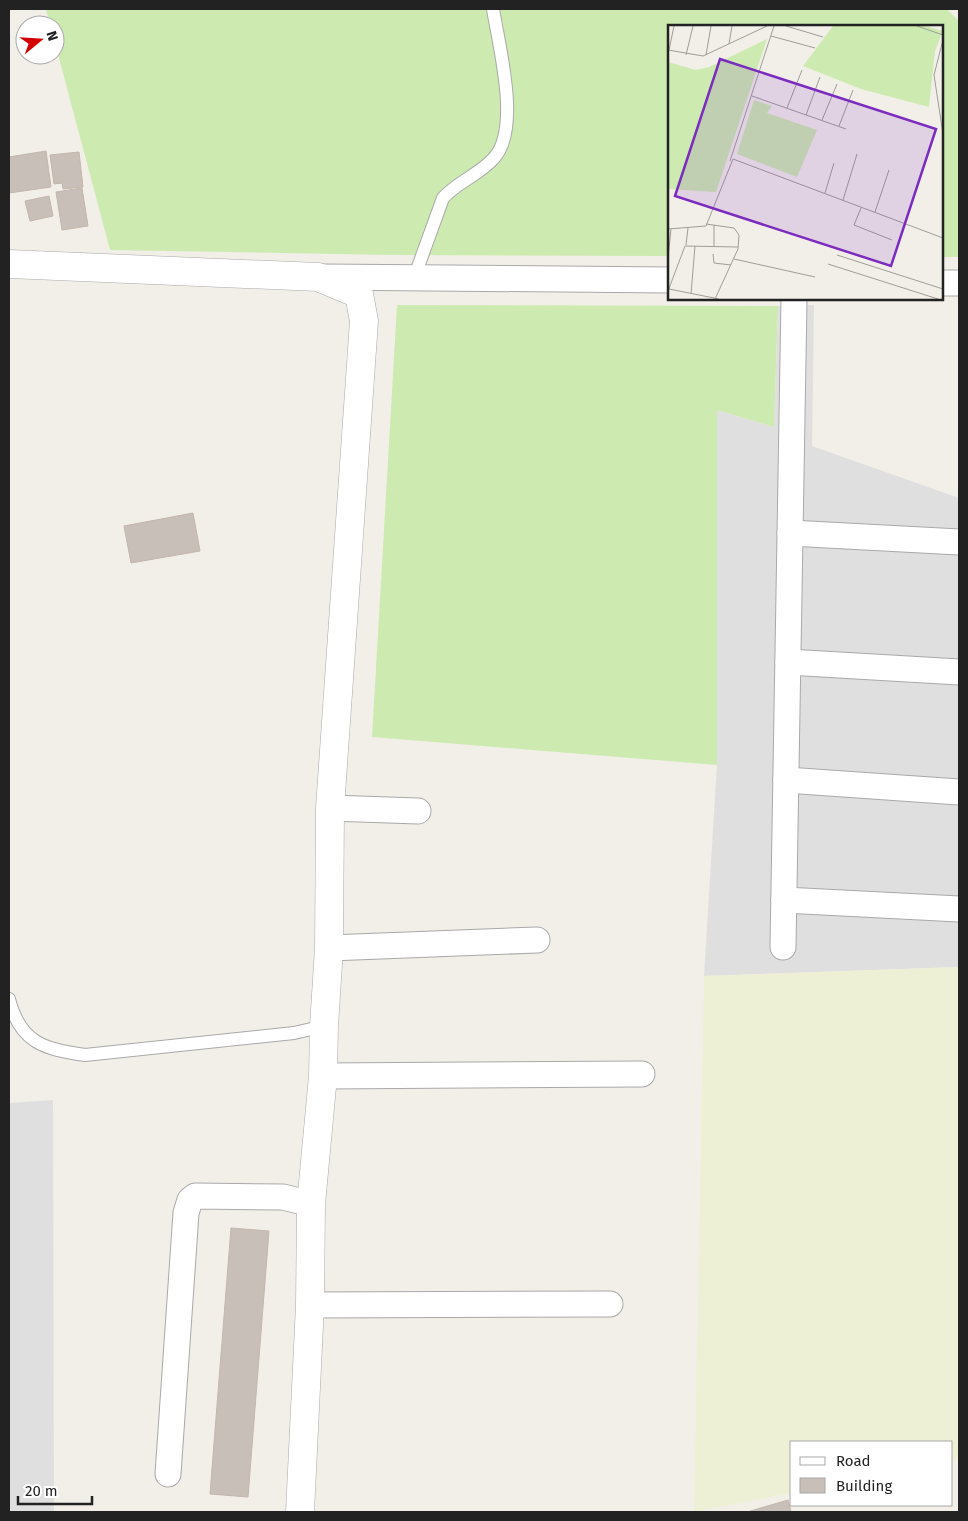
<svg xmlns="http://www.w3.org/2000/svg" width="968" height="1521" font-family="'Fira Sans',sans-serif">
  <style>
    .residential { fill: #e0dfdf }
    .farmland { fill: #eef0d5 }
    .grass { fill: #cdebb0 }
    .building { fill: #c7bfb8; stroke: #c4b6ab }
    .lines { fill: none; stroke-linecap: round; stroke-linejoin: round }
    .service-casing { stroke: #a9a9a9; stroke-width: 14 }
    .minor-casing { stroke: #a9a9a9; stroke-width: 27 }
    .tertiary-casing { stroke: #a9a9a9; stroke-width: 29 }
    .service { stroke: #fff; stroke-width: 12 }
    .minor { stroke: #fff; stroke-width: 25 }
    .tertiary { stroke: #fff; stroke-width: 28 }
    .inset-road { fill: none; stroke: #9f9d99; stroke-width: 1 }
    .view { fill: #7b2cbf; fill-opacity: 0.15; stroke: #7b2cbf; stroke-width: 2.5 }
    .inset-edge { fill: none; stroke: #222; stroke-width: 2.5 }
  </style>
  <rect width="100%" height="100%" fill="#f2efe9"/>
  <g class="residential">
    <polygon points="814,305 812,446 959,498 959,967 704,976 717,765 717,410 774,427 778,306"/>
    <polygon points="53,1100 54,1512 9,1512 9,1103"/>
  </g>
  <polygon class="farmland" points="959,967 959,1459 952,1461 952,1442 792,1442 792,1493 694,1512 704,976"/>
  <g class="grass">
    <polygon points="46,9 947,9 959,21 959,257 942,257 942,26 669,26 669,256 393,255 110,250 55,43 55,25 50,25"/>
    <polygon points="397,305 778,306 774,427 717,410 717,765 372,737"/>
  </g>
  <g class="building">
    <polygon points="46,151 51,187 9,193 9,157"/>
    <polygon points="79,152 83,187 63,189 62,183 54,184 50,155"/>
    <polygon points="82,188 88,226 62,230 56,192"/>
    <polygon points="49,196 53,216 30,221 25,201"/>
    <polygon points="193,513 200,551 131,563 124,526"/>
    <polygon points="231,1228 269,1231 248,1497 210,1494"/>
    <polygon points="788,1500 791,1512 747,1512"/>
  </g>
  <g class="lines">
    <g class="service-casing">
      <g id="service">
        <path d="M414,278L443,198C457,182 479,175 494,158C521,128 499,47 493,9"/>
        <path d="M9,999C20,1043 44,1049 85,1055L294,1033L324,1026"/>
      </g>
    </g>
    <g class="minor-casing">
      <g id="minor">
        <polyline points="322,277 669,280"/>
        <polyline points="942,283 959,283"/>
        <polyline points="790,533 959,542"/>
        <polyline points="788,662 959,672"/>
        <polyline points="786,780 959,792"/>
        <polyline points="330,808 418,811"/>
        <polyline points="784,900 959,909"/>
        <polyline points="783,947 794,299"/>
        <polyline points="329,948 537,940"/>
        <polyline points="323,1076 642,1074"/>
        <polyline points="310,1305 610,1304"/>
        <polyline points="168,1474 186,1213 190,1200 195,1196 283,1197 311,1204"/>
      </g>
    </g>
    <g class="tertiary-casing">
      <polyline id="tertiary" points="9,264 318,277 359,294 364,321 330,808 329,948 324,1026 323,1076 311,1204 310,1305 300,1512"/>
    </g>
    <use href="#service" class="service"/>
    <use href="#minor" class="minor"/>
    <use href="#tertiary" class="tertiary"/>
  </g>
  <g transform="translate(668 25)">
    <rect width="275" height="275" fill="#f2efe9"/>
    <path d="M165,1H258L275,6L267,26L261,82L193,64L135,41ZM99,14L48,167L0,164V37L28,45L41,42ZM86,75L104,81L99,88L149,105L129,152L69,129Z" fill="#cdebb0"/>
    <path class="inset-road" d="M118,1L155,12M249,1L275,10M103,11L147,23M275,15L266,50L275,109M61,19L64,1M0,25L35,31L99,1M1,25L6,1M18,30L25,1M38,30L43,1M84,71L178,104M119,83L134,45M138,90L152,52M154,95L169,59M171,101L185,65M62,136L106,1M157,168L166,138M175,175L189,129M193,183L186,200L224,215M207,187L221,145M38,199L66,203L71,210L70,224L47,274M0,204L38,201L65,134L275,213M18,220L20,203M46,221V200M45,229L46,238L63,240M169,230L275,264M0,233L3,204M66,234L147,252M160,239L270,274M1,264L51,274M0,266L17,221L70,222M23,269L27,221"/>
    <path class="view" d="M52,34L268,104L223,241L7,171Z"/>
    <rect width="275" height="275" class="inset-edge"/>
  </g>
  <rect width="968" height="1521" fill="none" stroke="#222222" stroke-width="20"/>
  <rect x="790" y="1441" width="162" height="65" fill="#ffffff" stroke="#a7a7a7"/>
  <rect x="800" y="1457" width="25" height="8" fill="#ffffff" stroke="#a7a7a7"/>
  <text x="836" y="1466" font-size="15" fill="#222222">Road</text>
  <rect x="800" y="1478" width="25" height="15" fill="#c7bfb8" stroke="#a7a7a7"/>
  <text x="836" y="1491" font-size="15" fill="#222222">Building</text>
  <g transform="translate(40 40) rotate(72)"><circle r="24" fill="#ffffff" stroke="#a7a7a7"/>
  <path d="M0-4L9 19L0 12L-9 19Z" fill="#d40000"/>
  <text y="-8" font-size="14" font-weight="bold" text-anchor="middle" fill="#222222">N</text>
  </g>
  <path d="M18 1496v8h74v-8" fill="none" stroke="#222222" stroke-width="2.5"/>
  <text x="25" y="1496" font-size="15" fill="#222222" stroke="#ffffff" stroke-width="4" paint-order="stroke">20 m</text>
</svg>
